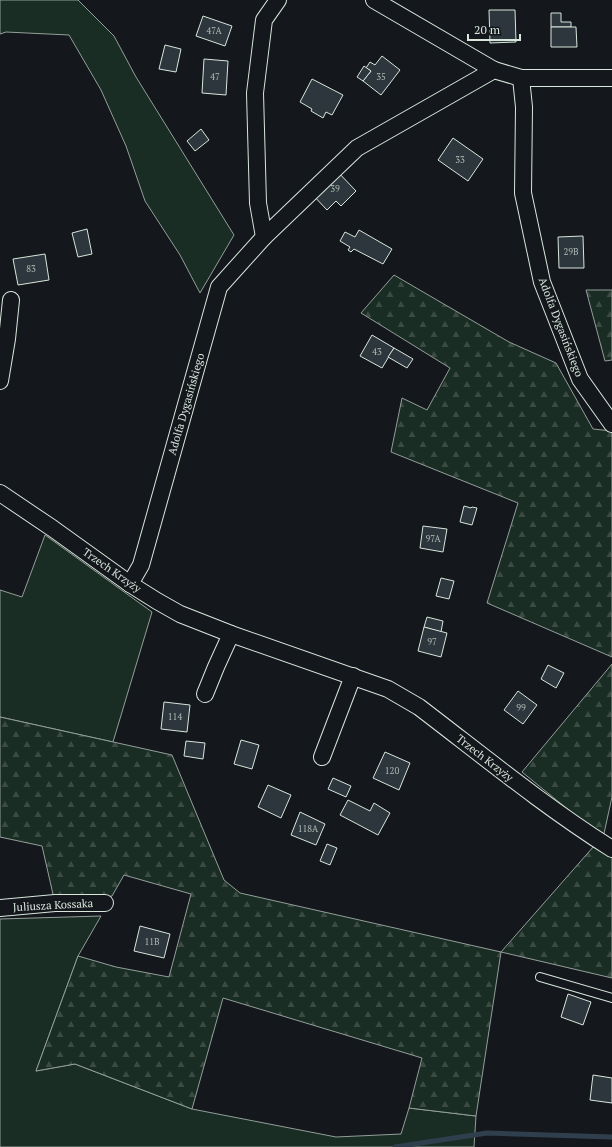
<svg xmlns="http://www.w3.org/2000/svg" width="612" height="1147" font-family="'PT Serif',serif">
  <style>
    .grass { fill: #1a2d24; stroke: #939e99 }
    .forest { fill: url(#forest-firs); stroke: #939e99 }
    .lines { fill: none; stroke-linecap: round; stroke-linejoin: round }
    .stream { stroke: #2f3f4d; stroke-width: 5 }
    .building { fill: #2c363c; stroke: #d8e6dc }
    .service-casing { stroke: #d8e6dc; stroke-width: 10 }
    .minor-casing { stroke: #d8e6dc; stroke-width: 18 }
    .service { stroke: #14181c; stroke-width: 8 }
    .minor { stroke: #14181c; stroke-width: 16 }
    .labels { text-anchor: middle; dominant-baseline: central; stroke-width: 3; stroke-linejoin: round; paint-order: stroke }
    .number-label { font-size: 9px; fill: #adbab4 }
    .street-label { font-size: 11px; fill: #d8e6dc; stroke: #14181c }
  </style>
  <defs>
    <pattern id="forest-firs" width="22" height="20" patternUnits="userSpaceOnUse"><rect width="22" height="20" fill="#1a2d24"/><path d="M5 1l3.5 6h-7zM16 11l3.5 6h-7z" fill="#3b4b43"/></pattern>
  </defs>
  <rect width="100%" height="100%" fill="#14181c"/>
  <g class="grass">
    <polygon points="0,0 78,0 114,36 136,77 234,235 200,293 180,255 145,201 126,146 101,90 69,35 6,32 0,34"/>
    <polygon points="45,535 152,612 113,742 0,717 0,590 22,597"/>
    <polygon points="101,916 78,956 36,1071 75,1064 192,1109 336,1137 401,1134 409,1108 476,1116 474,1147 0,1147 0,919"/>
  </g>
  <g class="forest">
    <polygon points="394,275 509,342 556,363 593,429 612,431 612,657 487,603 518,503 391,452 402,398 427,410 450,368 361,313"/>
    <polygon points="586,290 612,290 612,360 605,361"/>
    <polygon points="612,664 612,797 603,838 522,772"/>
    <polygon points="0,717 172,755 224,880 240,893 501,952 594,846 612,856 612,978 501,952 476,1116 409,1108 422,1058 223,998 192,1109 75,1064 36,1071 78,956 116,967 169,977 191,894 124,875 112,896 55,903 42,846 0,837"/>
  </g>
  <g class="lines">
    <polyline class="stream" points="395,1147 487,1133 612,1137"/>
  </g>
  <g class="building">
    <polygon points="489,10 515,10 516,42 490,43"/>
    <polygon points="551,13 561,13 561,22 571,22 571,27 551,27"/>
    <polygon points="203,16 232,26 225,46 196,36"/>
    <polygon points="551,27 576,27 577,47 551,47"/>
    <polygon points="165,45 181,49 176,72 159,69"/>
    <polygon points="382,56 400,70 381,95 363,81 371,71 366,68 370,62 375,65"/>
    <polygon points="204,59 228,61 226,95 202,93"/>
    <polygon points="364,66 371,71 363,81 357,77"/>
    <polygon points="312,79 343,95 332,115 326,112 323,118 311,111 312,109 300,102"/>
    <polygon points="201,129 209,140 195,151 187,141"/>
    <polygon points="453,138 483,159 468,181 438,160"/>
    <polygon points="336,170 356,191 341,206 336,201 327,210 311,193"/>
    <polygon points="87,229 92,254 78,257 72,233"/>
    <polygon points="359,230 392,249 383,264 354,249 351,252 348,250 350,247 340,241 345,232 355,237"/>
    <polygon points="583,236 584,268 559,268 558,237"/>
    <polygon points="45,254 49,280 18,285 13,259"/>
    <polygon points="372,335 394,348 382,368 360,356"/>
    <polygon points="394,348 413,359 407,368 388,357"/>
    <polygon points="464,506 471,508 472,507 477,508 472,525 460,522"/>
    <polygon points="423,526 447,529 443,552 420,548"/>
    <polygon points="441,578 454,581 449,599 436,596"/>
    <polygon points="427,617 443,621 441,632 424,627"/>
    <polygon points="424,627 447,633 441,657 418,651"/>
    <polygon points="548,665 564,673 556,688 541,679"/>
    <polygon points="518,691 537,705 523,724 504,710"/>
    <polygon points="164,702 190,705 187,732 161,729"/>
    <polygon points="241,740 259,745 252,769 234,764"/>
    <polygon points="186,741 205,743 203,759 184,756"/>
    <polygon points="385,752 410,763 399,790 373,778"/>
    <polygon points="333,778 351,786 346,797 328,789"/>
    <polygon points="268,785 291,795 281,818 258,807"/>
    <polygon points="348,800 370,811 374,803 390,813 378,835 340,815"/>
    <polygon points="300,812 325,824 316,845 291,835"/>
    <polygon points="327,844 337,848 330,865 320,861"/>
    <polygon points="140,926 170,934 164,958 134,951"/>
    <polygon points="568,994 591,1002 583,1025 561,1017"/>
    <polygon points="593,1075 612,1078 612,1103 590,1100"/>
  </g>
  <g class="lines">
    <g class="service-casing">
      <polyline id="service" points="540,977 612,998"/>
    </g>
    <g class="minor-casing">
      <g id="minor">
        <polyline points="374,0 494,70"/>
        <polyline points="521,78 524,107 523,193 542,282 580,379 612,424"/>
        <polyline points="264,237 258,203 255,93 264,20 278,0"/>
        <polyline points="0,381 7,339 11,300"/>
        <path d="M0,493L52,528L130,584L157,601L180,614L231,634L388,689L419,707C482,755 544,806 612,849"/>
        <polyline points="130,584 141,565 219,287 264,237 357,148 494,70 521,78 612,78"/>
        <polyline points="205,694 216,667 231,634"/>
        <polyline points="322,757 353,676"/>
        <polyline points="0,908 55,903 105,903"/>
      </g>
    </g>
    <use href="#service" class="service"/>
    <use href="#minor" class="minor"/>
  </g>
  <g class="labels">
    <g class="number-label">
      <text x="214" y="31">47A</text>
      <text x="215" y="77">47</text>
      <text x="381" y="77">35</text>
      <text x="460" y="160">33</text>
      <text x="335" y="189">39</text>
      <text x="571" y="252">29B</text>
      <text x="31" y="269">83</text>
      <text x="377" y="352">43</text>
      <text x="433" y="539">97A</text>
      <text x="432" y="642">97</text>
      <text x="521" y="708">99</text>
      <text x="175" y="717">114</text>
      <text x="392" y="771">120</text>
      <text x="308" y="829">118A</text>
      <text x="152" y="942">11B</text>
    </g>
    <g class="street-label">
      <text transform="translate(561 327) rotate(69)">Adolfa Dygasińskiego</text>
      <text transform="translate(186 404) rotate(-74)">Adolfa Dygasińskiego</text>
      <text transform="translate(112 570) rotate(35)">Trzech Krzyży</text>
      <text transform="translate(485 758) rotate(38)">Trzech Krzyży</text>
      <text transform="translate(53 905) rotate(-3)">Juliusza Kossaka</text>
    </g>
  </g>
  <path d="M468 34v6h52v-6" fill="none" stroke="#d8e6dc" stroke-width="2"/>
  <text x="474" y="34" font-size="12" fill="#d8e6dc" stroke="#14181c" stroke-width="3" paint-order="stroke">20 m</text>
</svg>
